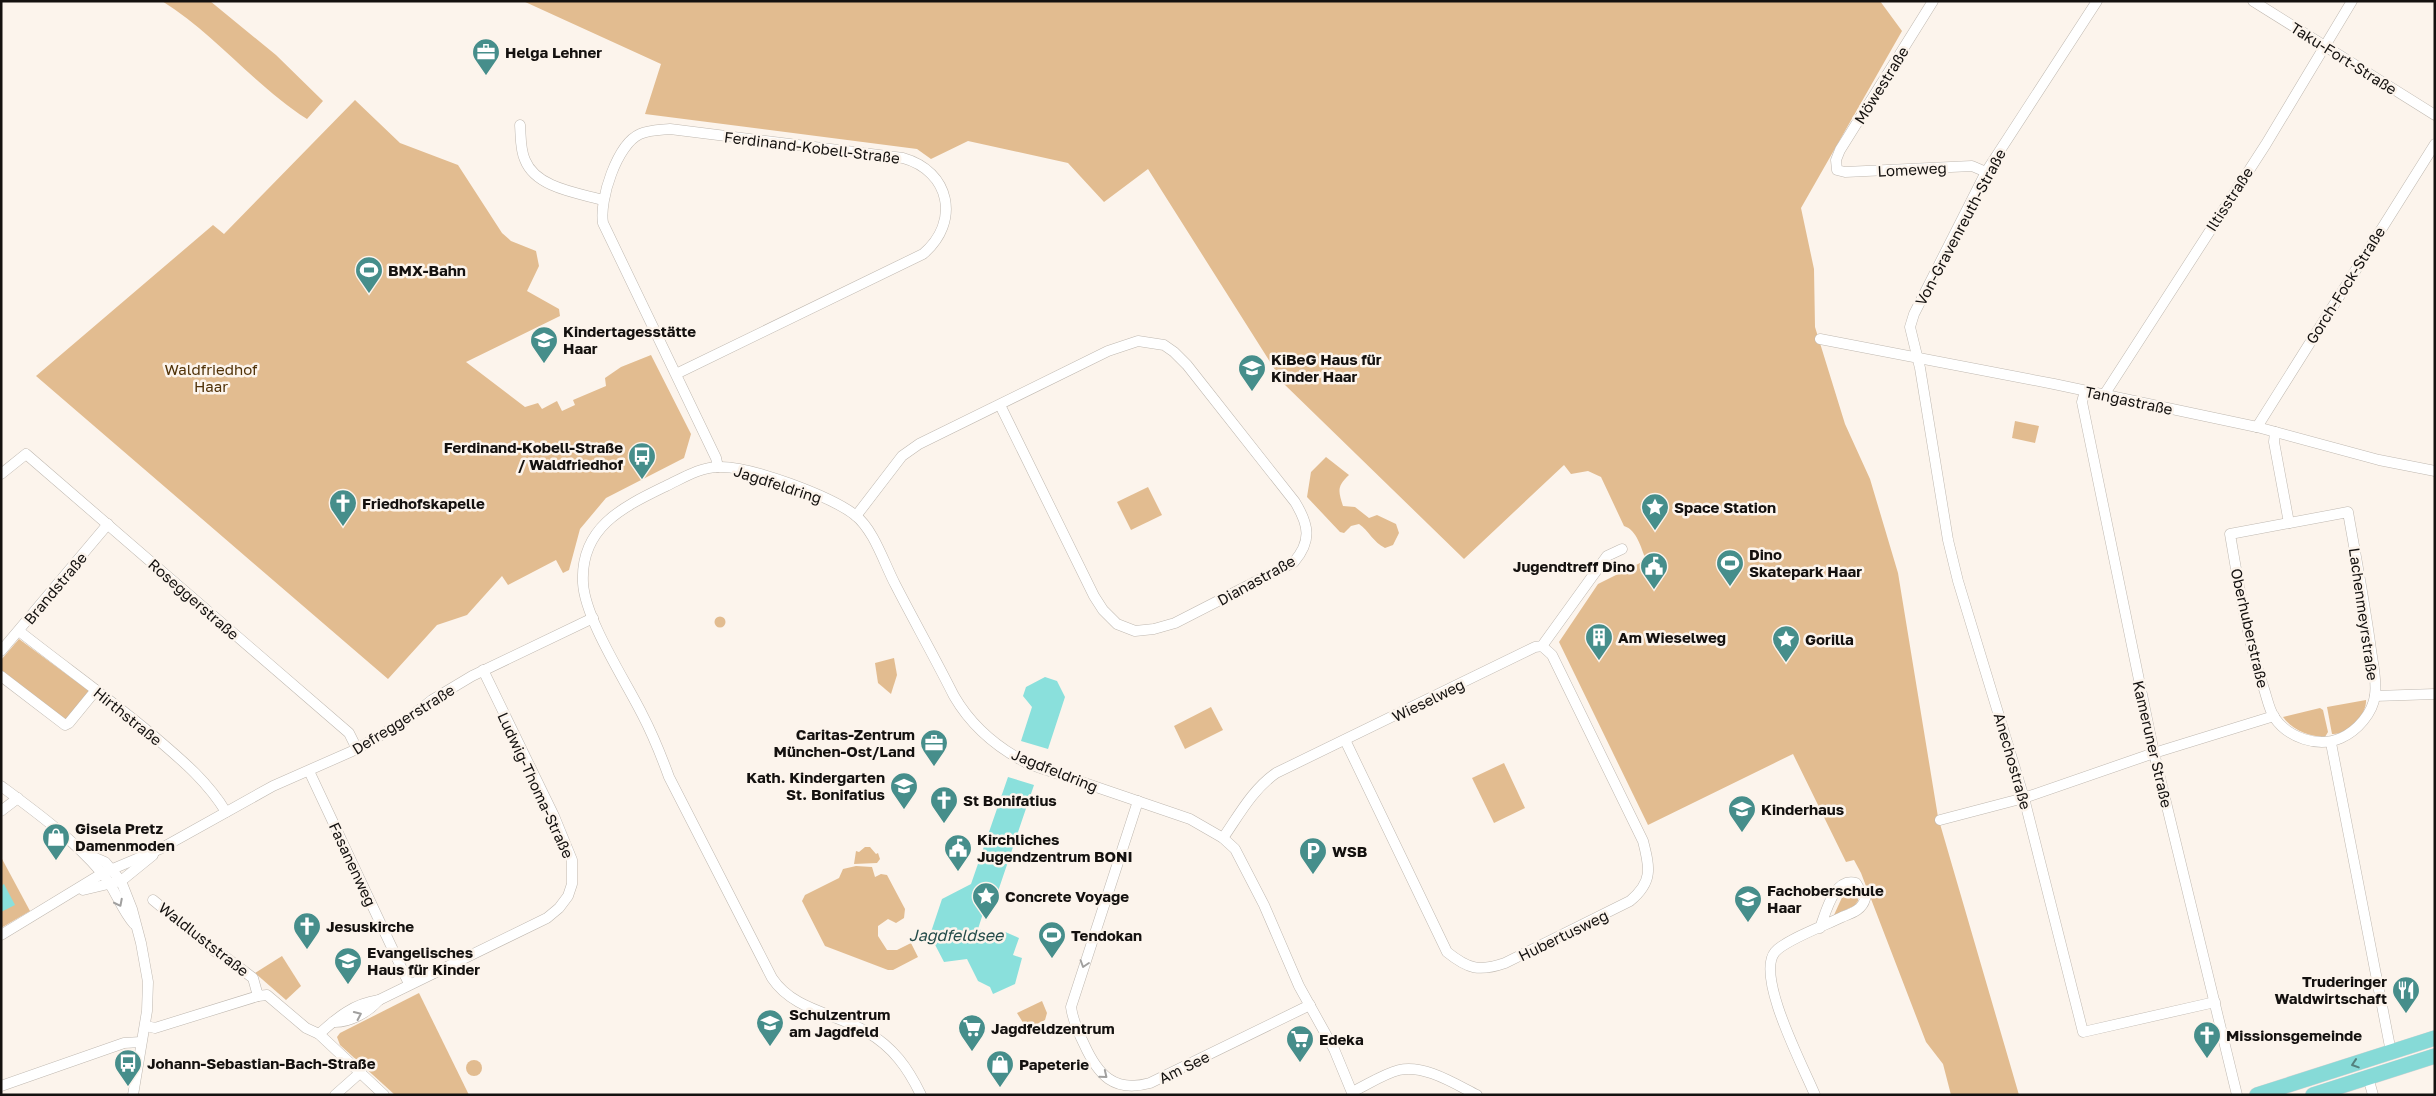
<svg xmlns="http://www.w3.org/2000/svg" width="2436" height="1096" font-family="'Golos Text',sans-serif">
  <style>
    .green { fill: #e2bc90 }
    .water { fill: #8ae0dc }
    .lines { fill: none; stroke-linecap: round; stroke-linejoin: round }
    .minor-casing { stroke: #bfb8b0; stroke-width: 11 }
    .primary-casing { stroke: #d5d4d4; stroke-width: 16 }
    .minor { stroke: #fff; stroke-width: 10 }
    .primary { stroke: #86dad7; stroke-width: 15 }
    .oneway { stroke: #a1a09f }
    .oneway2 { stroke: #53807d }
    .labels { text-anchor: middle; dominant-baseline: central; stroke-width: 5; stroke-linejoin: round; paint-order: stroke }
    .poi-label { font-size: 15px; font-weight: bold; fill: #14110f; stroke: #fcf4ec; text-anchor: start }
    .street-label { font-size: 15px; fill: #14110f; stroke: #fcf4ec }
    .park-label { font-size: 15px; fill: #503208; stroke: #fcf4ec }
    .water-label { font-size: 16px; font-style: italic; fill: #244c4a; stroke: #fcf4ec }
  </style>
  <rect width="100%" height="100%" fill="#fcf4ec"/>
  <g class="green">
    <path d="M162,1H210L276,55L323,101L307,119C254,85 215,34 162,1Z"/>
    <path d="M523,1H1880L1902,31L1801,208L1814,269L1815,327L1845,424L1870,479L1898,573L1938,817L2019,1095H1951L1943,1064L1926,1042L1861,873L1854,860L1846,862L1793,754L1648,825L1559,642L1598,584L1646,560C1641,548 1637,530 1624,526L1601,477L1588,471L1571,474L1564,465L1464,559L1284,384L1148,169L1104,202L1068,163L968,141L931,159L917,149L645,114L661,64Z"/>
    <polygon points="355,100 400,143 458,165 502,233 511,241 536,251 539,266 527,291 559,309 560,316 466,362 525,407 538,403 542,409 557,401 562,411 575,405 573,400 606,386 605,378 621,367 651,355 691,434 684,458 606,498 580,529 569,570 563,573 556,560 508,585 502,576 467,615 437,625 388,679 36,376 213,225 224,234"/>
    <polygon points="2015,421 2039,426 2035,443 2012,438"/>
    <path d="M1326,457L1349,475C1337,486 1338,491 1343,506L1355,507L1369,518L1377,515L1396,524L1399,533L1393,545L1385,548C1373,542 1369,531 1359,524L1351,526L1344,533L1340,532L1307,497L1311,472Z"/>
    <polygon points="1148,487 1162,515 1131,530 1117,502"/>
    <circle cx="720" cy="622" r="5.5"/>
    <polygon points="19,639 89,691 68,718 65,719 1,671 1,660"/>
    <polygon points="894,658 897,675 891,694 878,683 875,663"/>
    <path d="M2366,700C2367,715 2347,735 2332,734L2327,707Z"/>
    <polygon points="1211,707 1223,730 1185,749 1174,726"/>
    <path d="M2320,708L2323,710L2328,732L2325,737C2309,736 2293,731 2283,717Z"/>
    <polygon points="1504,763 1525,808 1494,823 1472,778"/>
    <polygon points="865,847 870,847 876,854 878,853 880,859 877,863 854,864 856,851 859,852"/>
    <polygon points="1,857 30,911 1,928"/>
    <polygon points="856,866 872,867 875,877 881,874 887,875 905,909 904,918 896,923 888,919 878,926 878,936 887,950 897,950 911,943 918,957 893,970 888,970 825,946 802,901 805,895 839,878 843,869"/>
    <polygon points="1850,890 1858,895 1858,901 1854,906 1834,915 1844,893"/>
    <polygon points="282,956 301,986 286,1000 255,973"/>
    <polygon points="419,993 469,1095 395,1095 340,1045 337,1037 340,1033"/>
    <polygon points="1042,1001 1047,1013 1045,1020 1027,1029 1017,1013"/>
    <circle cx="474" cy="1068" r="8"/>
  </g>
  <g class="water">
    <polygon points="1045,677 1057,681 1065,697 1048,749 1021,741 1032,707 1023,696 1026,687"/>
    <polygon points="1008,777 1034,785 993,906 986,904 978,929 1001,937 1003,931 1019,938 1013,955 1022,958 1015,984 993,994 990,987 978,981 967,959 944,962 930,935 942,899 971,884"/>
    <polygon points="4,884 15,905 1,912 1,886"/>
  </g>
  <g class="lines">
    <g class="minor-casing">
      <g id="minor">
        <polyline points="1933,1 1840,150 1836,160 1837,170 1845,172 1972,166 1986,172"/>
        <polyline points="2097,1 1986,172 1914,314 1910,327 1920,368 1948,540 1958,581 2024,798 2083,1032 2215,1002"/>
        <polyline points="2253,1 2435,115"/>
        <path d="M520,125C521,137 520,149 525,160C536,188 578,193 603,200"/>
        <polyline points="1820,339 2054,384 2257,427 2379,460 2435,471"/>
        <path d="M676,374L923,254C961,222 950,171 903,158L670,129C660,130 649,130 640,134C617,144 599,200 603,223L716,458L718,467"/>
        <polyline points="2085,391 2082,402 2154,753 2237,1095"/>
        <polyline points="2104,395 2266,144 2352,1"/>
        <polyline points="2257,427 2435,144"/>
        <polyline points="2275,432 2274,442 2289,523"/>
        <polyline points="1,474 26,454 349,733 357,749"/>
        <path d="M2348,512C2356,558 2365,604 2371,650C2373,664 2377,682 2375,695C2373,713 2357,731 2341,738C2318,748 2288,738 2274,717C2269,709 2267,698 2264,689C2247,639 2239,586 2230,534Z"/>
        <path d="M856,516L902,456L919,444L1108,351L1138,341L1164,345L1174,352L1187,365L1295,502C1309,525 1312,541 1294,562L1175,623L1154,629L1135,631L1117,624L1103,610L1094,596L1000,405"/>
        <path d="M19,631C62,665 107,697 149,732C178,757 206,779 226,812"/>
        <polyline points="1,651 108,524"/>
        <polyline points="1,676 65,725 69,723 96,690"/>
        <polyline points="2375,696 2435,694"/>
        <path d="M1345,740L1447,952C1468,969 1479,972 1505,963L1630,901C1653,882 1650,868 1643,841L1552,655L1542,646"/>
        <polyline points="2331,743 2391,1052"/>
        <polyline points="309,771 409,984"/>
        <path d="M1,786C36,812 73,839 101,872C115,887 120,908 134,924"/>
        <path d="M1138,801L1071,1007C1073,1021 1078,1032 1084,1044C1098,1075 1114,1093 1150,1083L1310,1005"/>
        <polyline points="1,811 18,798"/>
        <polyline points="1940,820 2024,798 2154,753 2274,716"/>
        <path d="M1223,838C1239,815 1252,790 1276,773L1535,647L1542,646L1607,556L1622,549"/>
        <polyline points="84,853 105,862 121,881 132,909 141,943 148,982 147,1011 133,1095"/>
        <polyline points="83,890 121,881 153,855"/>
        <polyline points="153,900 216,952 224,956 253,978 258,996 267,995 306,1028 319,1034 384,1095"/>
        <polyline points="1,935 103,873 160,849 273,786 357,749 405,721 432,700 472,676 593,618"/>
        <path d="M333,1022C350,1023 368,1012 379,1000"/>
        <polyline points="146,1026 155,1028 258,996"/>
        <path d="M319,1034C338,1017 353,1004 379,1000L547,918L559,908L568,896L572,884V860L554,816L483,670"/>
        <polyline points="2368,1077 2373,1095"/>
        <polyline points="1,1086 124,1043 141,1042"/>
        <path d="M1352,1092C1367,1085 1383,1074 1399,1070C1424,1064 1455,1084 1477,1095"/>
        <polyline points="335,1095 361,1072"/>
        <path d="M921,1095C908,1068 893,1047 867,1032C836,1013 794,1011 772,978L669,777C661,755 653,735 642,714C625,680 585,619 583,583C580,527 623,507 666,486C683,478 700,467 719,467C751,466 830,496 855,515C874,530 884,563 895,584C914,621 935,658 954,696C972,727 997,748 1029,764L1190,819L1223,838L1235,849L1264,905L1299,986L1334,1049L1353,1095"/>
        <path d="M1815,1095C1804,1068 1755,976 1775,952C1785,940 1826,925 1842,917C1852,913 1862,910 1865,899L1856,883C1834,877 1826,912 1820,928"/>
      </g>
    </g>
    <g class="primary-casing">
      <g id="primary">
        <polyline points="2257,1095 2435,1038"/>
        <polyline points="2313,1095 2435,1056"/>
      </g>
    </g>
    <use href="#minor" class="minor"/>
    <use href="#primary" class="primary"/>
  </g>
  <defs><path id="oneway-chevron" d="M-2-3.5L2.5 0L-2 3.5" fill="none" stroke-width="1.6" stroke-linecap="round" stroke-linejoin="round" transform="scale(1.25)"/></defs>
  <g class="oneway">
    <use href="#oneway-chevron" transform="translate(119 903) rotate(63)"/>
    <use href="#oneway-chevron" transform="translate(1084 964) rotate(108)"/>
    <use href="#oneway-chevron" transform="translate(358 1015) rotate(-25)"/>
    <use href="#oneway-chevron" transform="translate(1104 1075) rotate(39)"/>
  </g>
  <use class="oneway2" href="#oneway-chevron" transform="translate(2355 1064) rotate(162)"/>
  <defs>
    <g id="office-pin" transform="scale(1.4375)"><path d="M0 17L-7.5 6A9.5 9.5 0 1 1 7.5 6Z" fill="#468e8b" stroke="#fcf4ec"/><path d="M-6-3h4V-5.5h4V-3h4V5H-6ZM-1-4.5V-3h2v-1.5ZM-6 0V1H6V0Z" fill="#fff"/></g>
    <g id="stadium-pin" transform="scale(1.4375)"><path d="M0 17L-7.5 6A9.5 9.5 0 1 1 7.5 6Z" fill="#468e8b" stroke="#fcf4ec"/><path d="M0-5a6.5 5 0 1 0 0 10a6.5 5 0 1 0 0-10ZM-3.5-1.8h7v3.6h-7Z" fill="#fff"/></g>
    <g id="school-pin" transform="scale(1.4375)"><path d="M0 17L-7.5 6A9.5 9.5 0 1 1 7.5 6Z" fill="#468e8b" stroke="#fcf4ec"/><path d="M0-5L7-2L0 1L-7-2ZM-4 1L0 2.5L4 1V4Q0 6-4 4Z" fill="#fff"/></g>
    <g id="bus-pin" transform="scale(1.4375)"><path d="M0 17L-7.5 6A9.5 9.5 0 1 1 7.5 6Z" fill="#468e8b" stroke="#fcf4ec"/><path d="M-5-6H5V4H4V6H2V4H-2V6H-4V4H-5ZM-3.5-4V0h7V-4ZM-3.5 1.2v1.5H-2V1.2ZM2 1.2v1.5H3.5V1.2Z" fill="#fff"/></g>
    <g id="church-pin" transform="scale(1.4375)"><path d="M0 17L-7.5 6A9.5 9.5 0 1 1 7.5 6Z" fill="#468e8b" stroke="#fcf4ec"/><path d="M-1.2-6h2.4v3.5h3.3v2.4h-3.3V6h-2.4V-.1h-3.3v-2.4h3.3Z" fill="#fff"/></g>
    <g id="sight-pin" transform="scale(1.4375)"><path d="M0 17L-7.5 6A9.5 9.5 0 1 1 7.5 6Z" fill="#468e8b" stroke="#fcf4ec"/><path d="M0-6L1.8-2.2L6-1.7L2.9 1.2L3.7 5.4L0 3.3L-3.7 5.4L-2.9 1.2L-6-1.7L-1.8-2.2Z" fill="#fff"/></g>
    <g id="civic-pin" transform="scale(1.4375)"><path d="M0 17L-7.5 6A9.5 9.5 0 1 1 7.5 6Z" fill="#468e8b" stroke="#fcf4ec"/><path d="M-.6-6.5H3V-4.5H.6V-3L4-1V1h2V6H-6V1h2V-1L-.6-3ZM-1.2 2.5V6h2.4V2.5Z" fill="#fff"/></g>
    <g id="building-pin" transform="scale(1.4375)"><path d="M0 17L-7.5 6A9.5 9.5 0 1 1 7.5 6Z" fill="#468e8b" stroke="#fcf4ec"/><path d="M-4-6H4V6H1V3H-1V6H-4ZM-2.5-4.3h1.7v1.8h-1.7ZM.8-4.3h1.7v1.8H.8ZM-2.5-1h1.7V.8h-1.7ZM.8-1h1.7V.8H.8Z" fill="#fff"/></g>
    <g id="shop-pin" transform="scale(1.4375)"><path d="M0 17L-7.5 6A9.5 9.5 0 1 1 7.5 6Z" fill="#468e8b" stroke="#fcf4ec"/><path d="M-5-2.5h2.3a2.7 3.5 0 0 1 5.4 0H5L5.5 6h-11ZM-1.5-2.5h3a1.5 2.3 0 0 0-3 0Z" fill="#fff"/></g>
    <g id="parking-pin" transform="scale(1.4375)"><path d="M0 17L-7.5 6A9.5 9.5 0 1 1 7.5 6Z" fill="#468e8b" stroke="#fcf4ec"/><path d="M-3.5-5.5H1a3.5 3.5 0 0 1 0 7H-1V5.5H-3.5ZM-1-3.4V-.6H.8a1.4 1.4 0 0 0 0-2.8Z" fill="#fff"/></g>
    <g id="restaurant-pin" transform="scale(1.4375)"><path d="M0 17L-7.5 6A9.5 9.5 0 1 1 7.5 6Z" fill="#468e8b" stroke="#fcf4ec"/><path d="M-5-6h1v4h1v-4h1v4h1v-4h1v5L-1.5 .5V6h-2V.5L-5-1ZM5-6V6H3V1.5H1.5Q1.5-4 5-6Z" fill="#fff"/></g>
    <g id="supermarket-pin" transform="scale(1.4375)"><path d="M0 17L-7.5 6A9.5 9.5 0 1 1 7.5 6Z" fill="#468e8b" stroke="#fcf4ec"/><path d="M-6-5.5h2.5l.6 2H6L4.5 2H-2.5L-4.4-4H-6ZM-1.5 3.2a1.3 1.3 0 1 0 .1 0ZM3 3.2a1.3 1.3 0 1 0 .1 0Z" fill="#fff"/></g>
  </defs>
  <g fill-rule="evenodd">
    <use href="#office-pin" x="486" y="52"/>
    <use href="#stadium-pin" x="369" y="270"/>
    <use href="#school-pin" x="544" y="340"/>
    <use href="#school-pin" x="1252" y="368"/>
    <use href="#bus-pin" x="642" y="456"/>
    <use href="#church-pin" x="343" y="503"/>
    <use href="#sight-pin" x="1655" y="507"/>
    <use href="#stadium-pin" x="1730" y="563"/>
    <use href="#civic-pin" x="1654" y="566"/>
    <use href="#building-pin" x="1599" y="637"/>
    <use href="#sight-pin" x="1786" y="639"/>
    <use href="#office-pin" x="934" y="743"/>
    <use href="#school-pin" x="904" y="786"/>
    <use href="#church-pin" x="944" y="800"/>
    <use href="#school-pin" x="1742" y="809"/>
    <use href="#shop-pin" x="56" y="837"/>
    <use href="#civic-pin" x="958" y="848"/>
    <use href="#parking-pin" x="1313" y="851"/>
    <use href="#sight-pin" x="986" y="896"/>
    <use href="#school-pin" x="1748" y="899"/>
    <use href="#church-pin" x="307" y="926"/>
    <use href="#stadium-pin" x="1052" y="935"/>
    <use href="#school-pin" x="348" y="961"/>
    <use href="#restaurant-pin" x="2406" y="990"/>
    <use href="#school-pin" x="770" y="1023"/>
    <use href="#supermarket-pin" x="972" y="1028"/>
    <use href="#church-pin" x="2207" y="1035"/>
    <use href="#supermarket-pin" x="1300" y="1039"/>
    <use href="#bus-pin" x="128" y="1063"/>
    <use href="#shop-pin" x="1000" y="1064"/>
  </g>
  <g class="labels">
    <g class="poi-label">
      <text x="505" y="52">Helga Lehner</text>
      <text x="388" y="270">BMX-Bahn</text>
      <text x="563" y="331">Kindertagesstätte<tspan x="563" dy="17">Haar</tspan></text>
      <text x="1271" y="359">KiBeG Haus für<tspan x="1271" dy="17">Kinder Haar</tspan></text>
      <text x="623" y="447" text-anchor="end">Ferdinand-Kobell-Straße<tspan x="623" dy="17">/ Waldfriedhof</tspan></text>
      <text x="362" y="503">Friedhofskapelle</text>
      <text x="1674" y="507">Space Station</text>
      <text x="1749" y="554">Dino<tspan x="1749" dy="17">Skatepark Haar</tspan></text>
      <text x="1635" y="566" text-anchor="end">Jugendtreff Dino</text>
      <text x="1618" y="637">Am Wieselweg</text>
      <text x="1805" y="639">Gorilla</text>
      <text x="915" y="734" text-anchor="end">Caritas-Zentrum<tspan x="915" dy="17">München-Ost/Land</tspan></text>
      <text x="885" y="777" text-anchor="end">Kath. Kindergarten<tspan x="885" dy="17">St. Bonifatius</tspan></text>
      <text x="963" y="800">St Bonifatius</text>
      <text x="1761" y="809">Kinderhaus</text>
      <text x="75" y="828">Gisela Pretz<tspan x="75" dy="17">Damenmoden</tspan></text>
      <text x="977" y="839">Kirchliches<tspan x="977" dy="17">Jugendzentrum BONI</tspan></text>
      <text x="1332" y="851">WSB</text>
      <text x="1767" y="890">Fachoberschule<tspan x="1767" dy="17">Haar</tspan></text>
      <text x="1005" y="896">Concrete Voyage</text>
      <text x="326" y="926">Jesuskirche</text>
      <text x="1071" y="935">Tendokan</text>
      <text x="367" y="952">Evangelisches<tspan x="367" dy="17">Haus für Kinder</tspan></text>
      <text x="2387" y="981" text-anchor="end">Truderinger<tspan x="2387" dy="17">Waldwirtschaft</tspan></text>
      <text x="789" y="1014">Schulzentrum<tspan x="789" dy="17">am Jagdfeld</tspan></text>
      <text x="991" y="1028">Jagdfeldzentrum</text>
      <text x="2226" y="1035">Missionsgemeinde</text>
      <text x="1319" y="1039">Edeka</text>
      <text x="147" y="1063">Johann-Sebastian-Bach-Straße</text>
      <text x="1019" y="1064">Papeterie</text>
    </g>
    <g class="street-label">
      <text transform="translate(2344 58) rotate(32)">Taku-Fort-Straße</text>
      <text transform="translate(1881 85) rotate(-58)">Möwestraße</text>
      <text transform="translate(812 147) rotate(7)">Ferdinand-Kobell-Straße</text>
      <text transform="translate(1912 169) rotate(-3)">Lomeweg</text>
      <text transform="translate(2229 199) rotate(-57)">Iltisstraße</text>
      <text transform="translate(1960 227) rotate(-62)">Von-Gravenreuth-Straße</text>
      <text transform="translate(2345 285) rotate(-58)">Gorch-Fock-Straße</text>
      <text transform="translate(2129 400) rotate(12)">Tangastraße</text>
      <text transform="translate(778 484) rotate(18)">Jagdfeldring</text>
      <text transform="translate(1256 580) rotate(-29)">Dianastraße</text>
      <text transform="translate(55 588) rotate(-50)">Brandstraße</text>
      <text transform="translate(194 599) rotate(41)">Roseggerstraße</text>
      <text transform="translate(2364 614) rotate(82)">Lachenmeyrstraße</text>
      <text transform="translate(2250 628) rotate(77)">Oberhuberstraße</text>
      <text transform="translate(1428 700) rotate(-26)">Wieselweg</text>
      <text transform="translate(128 716) rotate(39)">Hirthstraße</text>
      <text transform="translate(403 719) rotate(-32)">Defreggerstraße</text>
      <text transform="translate(2153 744) rotate(77)">Kameruner Straße</text>
      <text transform="translate(2013 761) rotate(74)">Anechostraße</text>
      <text transform="translate(1055 770) rotate(22)">Jagdfeldring</text>
      <text transform="translate(536 785) rotate(65)">Ludwig-Thoma-Straße</text>
      <text transform="translate(353 864) rotate(65)">Fasanenweg</text>
      <text transform="translate(1563 935) rotate(-26)">Hubertusweg</text>
      <text transform="translate(204 939) rotate(38)">Waldluststraße</text>
      <text transform="translate(1184 1067) rotate(-26)">Am See</text>
    </g>
    <g class="park-label">
      <text x="211" y="369">Waldfriedhof<tspan x="211" dy="17">Haar</tspan></text>
    </g>
    <g class="water-label">
      <text x="956" y="935">Jagdfeldsee</text>
    </g>
  </g>
  <rect width="2436" height="1096" fill="none" stroke="#14110f" stroke-width="5"/>
</svg>
